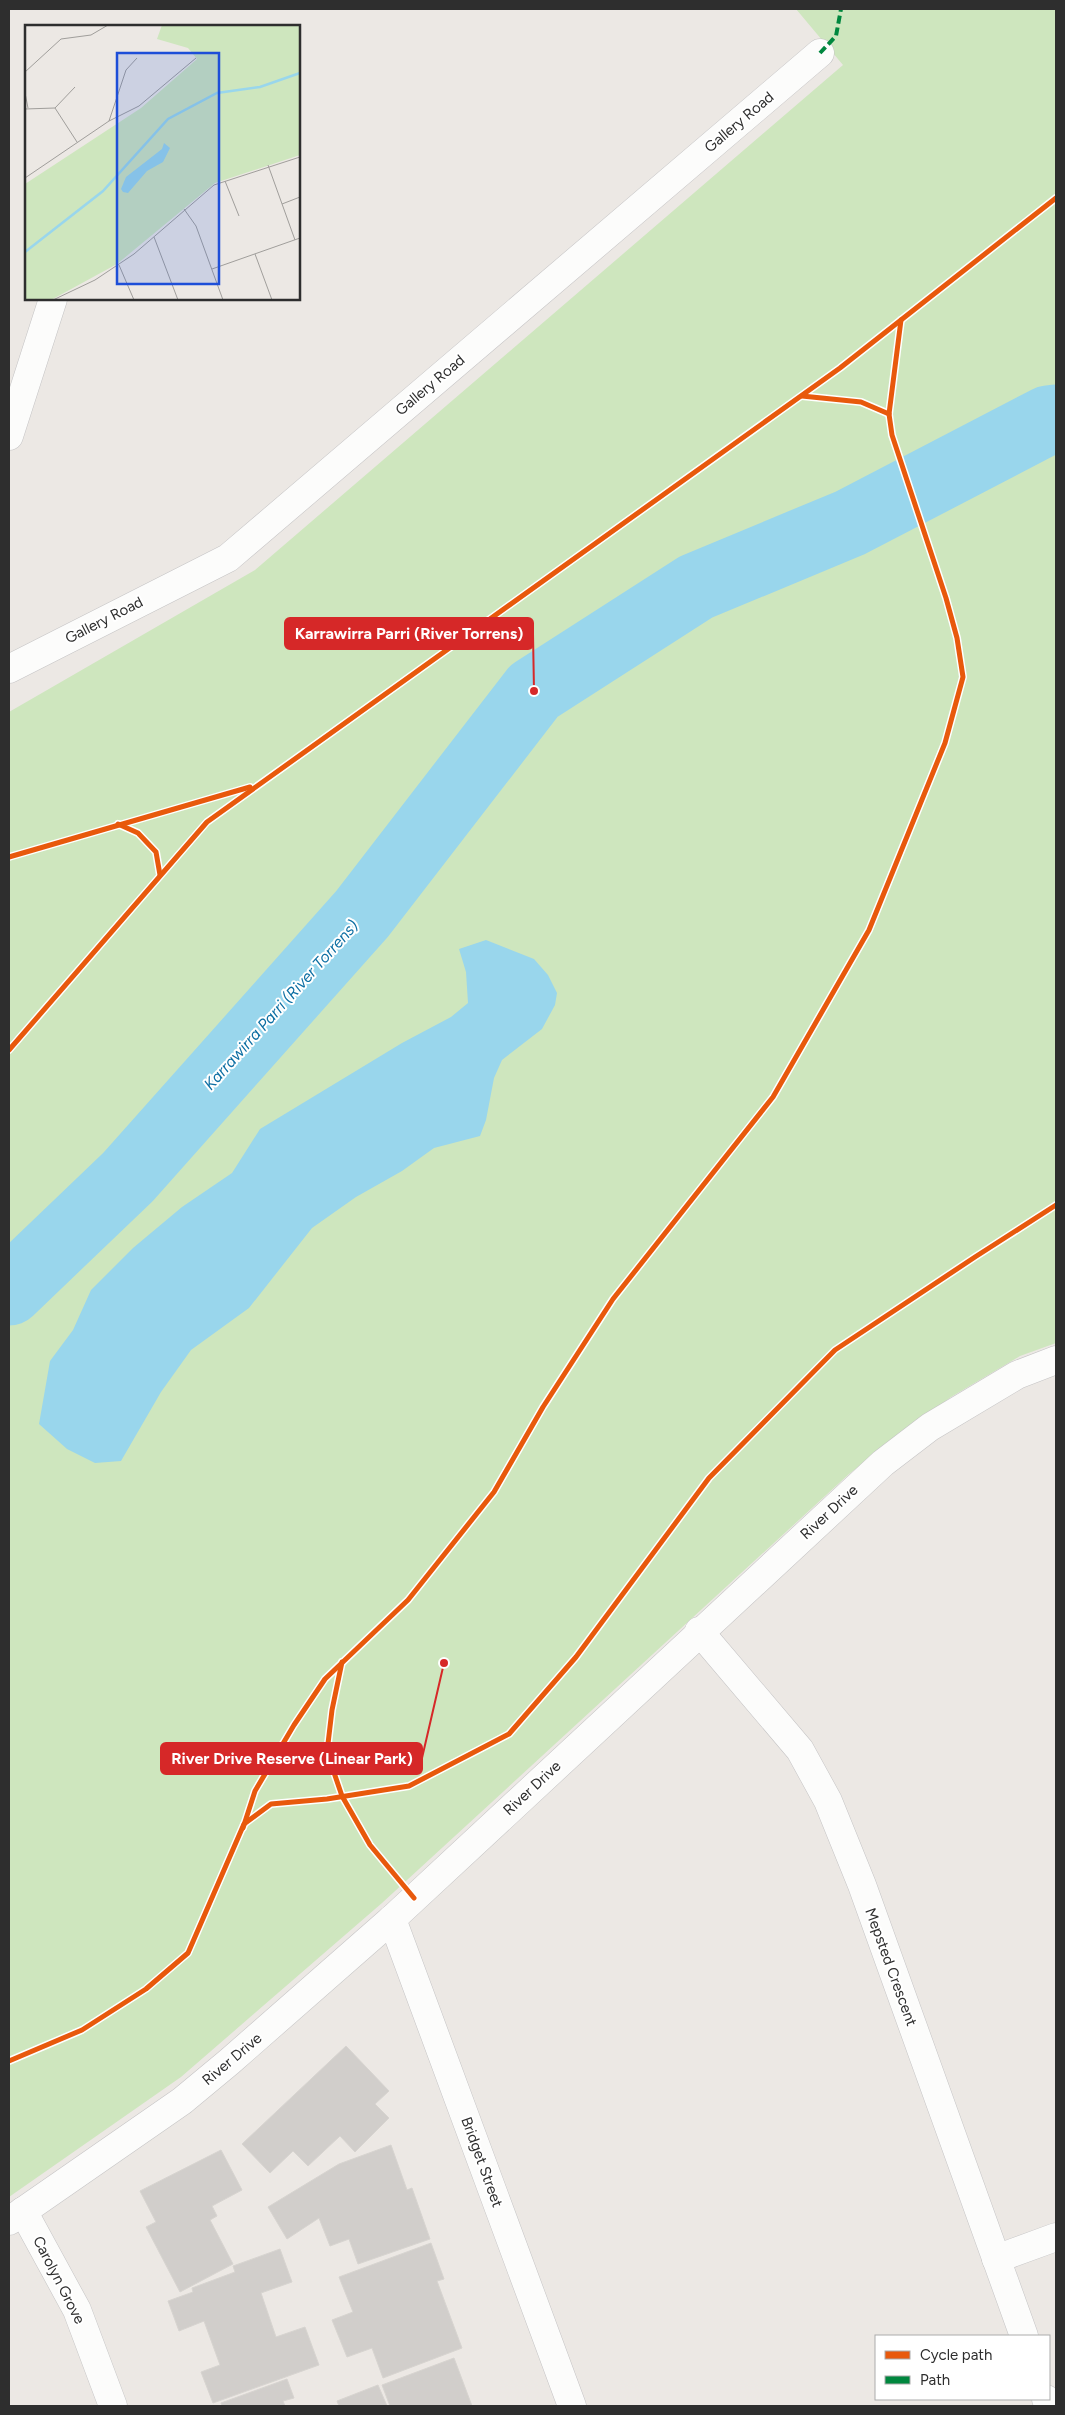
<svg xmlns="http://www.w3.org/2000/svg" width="1065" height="2415" font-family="Figtree,sans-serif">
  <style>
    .green { fill: #cee6be }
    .water { fill: #99d6ec }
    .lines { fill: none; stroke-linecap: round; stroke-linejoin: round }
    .river { stroke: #99d6ec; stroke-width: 69 }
    .building { fill: #d1cecb; stroke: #d7d4d0 }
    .minor-casing { stroke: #c5c4c5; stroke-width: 29 }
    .minor { stroke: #fcfcfb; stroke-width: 28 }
    .quiet { stroke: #00873e; stroke-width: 4; stroke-dasharray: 8 4; stroke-linecap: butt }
    .cycleway-casing { stroke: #fff; stroke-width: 8 }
    .cycleway { stroke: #e8590c; stroke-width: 5 }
    .labels { text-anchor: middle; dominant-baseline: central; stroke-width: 4; stroke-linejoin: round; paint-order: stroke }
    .street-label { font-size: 15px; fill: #2e2e2e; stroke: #fff }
    .water-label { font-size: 16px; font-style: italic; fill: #0d6fa3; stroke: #fff }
    .inset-river { fill: none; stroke: #99d6ec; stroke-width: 2.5 }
    .inset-road { fill: none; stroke: #a09e9b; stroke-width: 1 }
    .view { fill: #1d4ed8; fill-opacity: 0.15; stroke: #1d4ed8; stroke-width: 2.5 }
    .inset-edge { fill: none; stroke: #2e2e2e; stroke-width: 2.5 }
    .leader { fill: none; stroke: #d62828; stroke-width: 2 }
    .callout-dot { fill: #d62828; stroke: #fff; stroke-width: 2 }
    .callout { fill: #d62828; stroke: #d62828; stroke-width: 2 }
    .callout-label { font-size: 16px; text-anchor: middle; font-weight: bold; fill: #fff }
  </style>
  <rect width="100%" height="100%" fill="#ece8e4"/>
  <polygon class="green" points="796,9 1056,9 1056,1343 1020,1356 951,1397 849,1474 382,1903 181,2077 9,2197 9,712 255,570 843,65"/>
  <polygon class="water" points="486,940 534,959 548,975 557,993 555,1005 542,1029 502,1060 494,1078 486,1120 480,1136 434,1148 402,1171 356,1197 312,1228 249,1308 191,1350 161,1392 121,1461 95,1463 67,1449 39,1424 50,1361 73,1330 91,1290 133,1248 182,1207 232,1173 260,1129 402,1043 451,1017 468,1003 466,972 459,949"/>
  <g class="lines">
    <polyline class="river" points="9,1291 128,1177 362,914 534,691 696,587 850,523 1048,420 1056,419"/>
  </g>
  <g class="building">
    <polygon points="346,2046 389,2091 375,2104 389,2118 355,2152 340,2136 308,2166 293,2151 270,2173 242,2144"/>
    <polygon points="391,2145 407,2190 412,2188 430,2239 358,2264 349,2239 330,2246 319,2218 287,2239 268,2207 339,2164"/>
    <polygon points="221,2150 242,2190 212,2206 217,2216 210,2220 233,2264 180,2292 146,2227 156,2222 140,2191"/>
    <polygon points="431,2243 444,2279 437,2281 462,2348 383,2378 372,2348 347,2357 332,2320 353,2312 339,2277"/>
    <polygon points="280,2249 292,2282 261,2293 276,2337 305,2327 319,2365 213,2403 201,2372 220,2365 204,2321 179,2331 168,2301 193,2292 192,2288 235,2272 233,2266"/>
    <polygon points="454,2358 472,2406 390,2406 382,2385"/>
    <polygon points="287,2379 294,2398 283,2401 285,2406 222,2406 221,2403"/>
    <polygon points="378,2385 387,2406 339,2406 337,2401"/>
  </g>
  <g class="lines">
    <g class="minor-casing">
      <g id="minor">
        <polyline points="9,436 53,299"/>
        <polyline points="9,669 228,558 820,53"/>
        <polyline points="699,1631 800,1750 828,1801 862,1885 1024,2336"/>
        <polyline points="392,1919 572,2406"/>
        <polyline points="23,2211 77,2310 113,2406"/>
        <polyline points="9,2221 182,2101 229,2062 392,1919 883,1463 930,1427 1017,1375 1056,1360"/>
        <polyline points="996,2259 1056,2237"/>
        <polyline points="1046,2399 1049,2406"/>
      </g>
    </g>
    <use href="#minor" class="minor"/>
    <polyline class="quiet" points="820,53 836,36 841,9"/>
    <g class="cycleway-casing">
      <g id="cycleway">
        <polyline points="802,396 861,402 889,414"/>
        <polyline points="118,824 138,833 156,852 160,875"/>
        <polyline points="9,857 250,787"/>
        <polyline points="9,1050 207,822 840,368 1056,198"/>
        <polyline points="342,1662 332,1710 327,1752 342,1796 370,1845 414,1898"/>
        <polyline points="243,1828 255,1791 294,1725 325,1679 408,1600 494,1492 543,1407 613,1299 773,1097 869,930 945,743 963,677 957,638 946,598 892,435 889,414 901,320"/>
        <polyline points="9,2061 82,2030 146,1989 188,1953 244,1824 271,1804 327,1799 409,1786 509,1734 576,1657 709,1478 835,1350 975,1257 1056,1205"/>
      </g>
    </g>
    <use href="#cycleway" class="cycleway"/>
  </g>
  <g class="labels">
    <g class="street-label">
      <text transform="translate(739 122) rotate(-40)">Gallery Road</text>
      <text transform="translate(430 385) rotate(-40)">Gallery Road</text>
      <text transform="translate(104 620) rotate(-27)">Gallery Road</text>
      <text transform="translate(829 1512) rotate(-43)">River Drive</text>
      <text transform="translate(532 1788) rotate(-43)">River Drive</text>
      <text transform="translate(891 1967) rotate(70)">Mepsted Crescent</text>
      <text transform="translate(232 2059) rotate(-40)">River Drive</text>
      <text transform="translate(482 2162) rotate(70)">Bridget Street</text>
      <text transform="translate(59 2280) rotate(63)">Carolyn Grove</text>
    </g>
    <g class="water-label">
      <text transform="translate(281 1005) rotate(-48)">Karrawirra Parri (River Torrens)</text>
    </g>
  </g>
  <g transform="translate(25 25)">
    <rect width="275" height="275" fill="#ece8e4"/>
    <path d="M137,0H275V130L190,158L92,239L26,275H0V159L116,83L172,34L163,23L132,14Z" fill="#cee6be"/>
    <path d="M139,118L145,123L138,137L122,146L103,168L98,167L96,164L101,152L137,124Z" fill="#99d6ec"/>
    <path class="inset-river" d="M0,227L78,166L143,94L192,68L235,62L275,48"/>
    <path class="inset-road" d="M0,47L36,14L66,10L83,0M0,68L3,83M30,83L50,62M0,84L30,83L52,117M84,96L101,45L112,33M243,140L270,215M0,153L84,96L114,81L171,33M200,156L214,191M257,179L275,172M159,184L171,201L198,275M129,212L153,275M230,229L247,275M94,240L109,275M187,244L275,213M28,275L70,255L109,229L189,160L275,132"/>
    <path class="view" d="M92,28H194V259H92Z"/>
    <rect width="275" height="275" class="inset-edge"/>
  </g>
  <path class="leader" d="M534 691L533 634M444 1663L422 1758"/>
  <g class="callout-dot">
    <circle cx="534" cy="691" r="5"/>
    <circle cx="444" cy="1663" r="5"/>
  </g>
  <g class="callout">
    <rect x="285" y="618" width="248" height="31" rx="5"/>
    <rect x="161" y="1743" width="261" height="31" rx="5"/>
  </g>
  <g class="callout-label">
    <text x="409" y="639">Karrawirra Parri (River Torrens)</text>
    <text x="292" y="1764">River Drive Reserve (Linear Park)</text>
  </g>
  <rect width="1065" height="2415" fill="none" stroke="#2e2e2e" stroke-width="20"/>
  <rect x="875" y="2335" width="175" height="65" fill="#ffffff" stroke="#ababab"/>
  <rect x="885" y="2351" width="25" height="8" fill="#e8590c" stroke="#ababab"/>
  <text x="920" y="2360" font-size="15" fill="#2e2e2e">Cycle path</text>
  <rect x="885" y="2376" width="25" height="8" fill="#00873e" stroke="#ababab"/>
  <text x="920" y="2385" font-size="15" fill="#2e2e2e">Path</text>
</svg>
